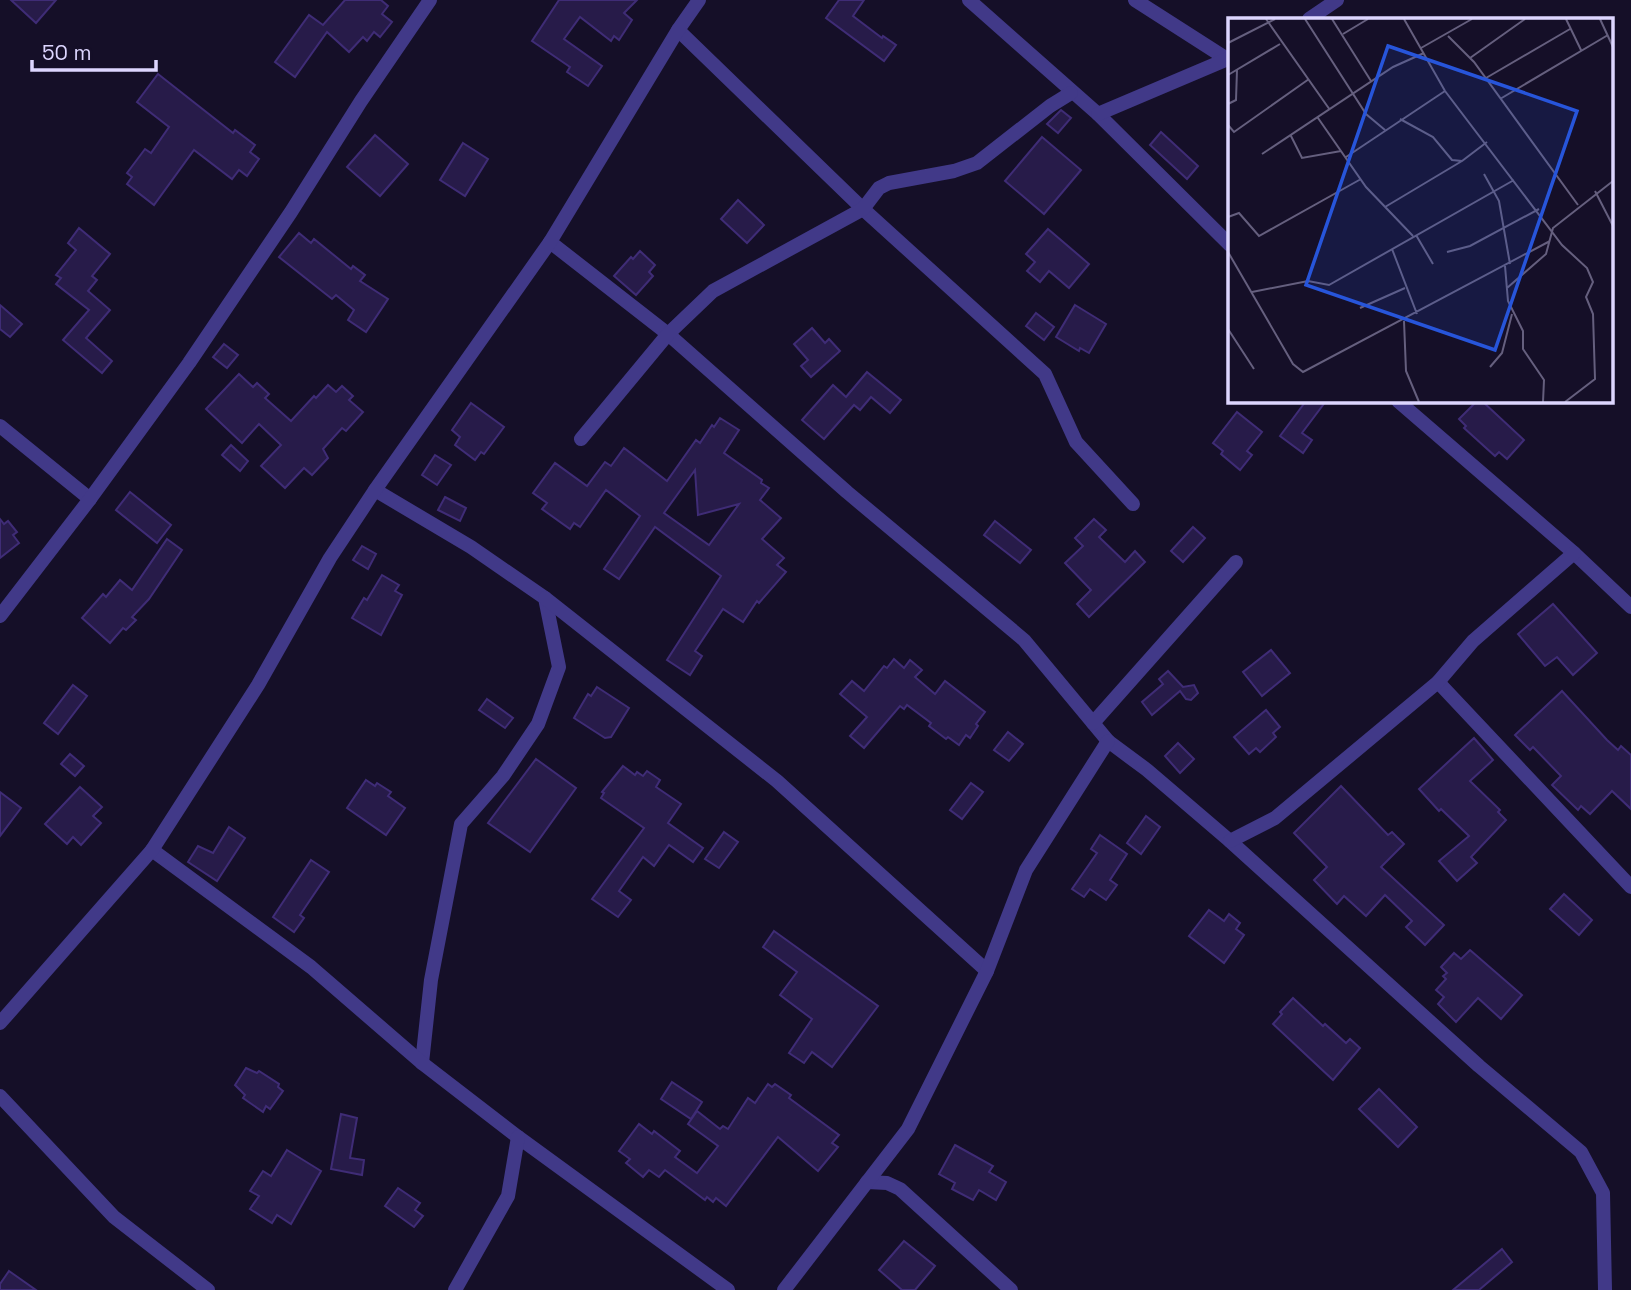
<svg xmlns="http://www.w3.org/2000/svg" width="1631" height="1290" font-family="'Space Grotesk',sans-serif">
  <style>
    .building { fill: #271b49; stroke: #3f2c76; stroke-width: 2; fill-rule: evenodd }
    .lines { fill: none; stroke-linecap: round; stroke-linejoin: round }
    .street { stroke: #413988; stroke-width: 14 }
    .inset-road { fill: none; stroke: #655f7e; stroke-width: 2 }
    .view { fill: #2755da; fill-opacity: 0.15; stroke: #2755da; stroke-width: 3.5 }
    .inset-edge { fill: none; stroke: #ddd6ff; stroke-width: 3.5 }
  </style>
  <rect width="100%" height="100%" fill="#150f28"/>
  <g class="building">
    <polygon points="11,0 56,0 36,23"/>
    <polygon points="345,0 381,0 388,6 382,14 392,22 380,37 374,32 367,41 363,37 349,52 327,32 295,77 275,62 309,15 323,25"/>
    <polygon points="559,0 637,0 624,13 632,20 619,40 614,36 611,41 580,17 564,39 602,66 588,86 567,72 570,67 532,41"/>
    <polygon points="839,0 864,0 853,16 882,38 883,36 896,45 884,61 826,18"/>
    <polygon points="158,74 233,133 235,130 255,145 250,152 259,159 247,176 239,170 232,179 194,150 154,205 127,184 132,177 127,173 145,149 151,153 169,127 137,102"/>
    <polygon points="1061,110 1071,118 1058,133 1047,124"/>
    <polygon points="1161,132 1198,166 1187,179 1150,145"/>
    <polygon points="375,135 408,164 380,196 347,167"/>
    <polygon points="1042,137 1081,170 1044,214 1005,181"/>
    <polygon points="463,143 488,159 465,196 440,180"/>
    <polygon points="738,200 764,225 747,243 721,219"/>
    <polygon points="79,228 110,254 92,276 97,280 88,291 110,310 86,338 112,361 102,373 63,340 89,310 56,284 61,278 56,275 76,250 68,243"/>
    <polygon points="1048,229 1089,264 1069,288 1049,271 1040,282 1027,271 1035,262 1026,254"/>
    <polygon points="299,233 311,243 314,239 351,269 353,266 365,275 360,281 388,299 366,332 348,320 354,310 336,295 332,299 279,257"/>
    <polygon points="640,251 655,265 649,272 653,276 636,295 614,276 631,257 633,259"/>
    <polygon points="0,305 22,324 10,337 0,329"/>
    <polygon points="1075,305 1106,324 1089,353 1080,348 1079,351 1056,337"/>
    <polygon points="1036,313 1054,327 1044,340 1026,326"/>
    <polygon points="812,328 825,343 829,339 840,351 811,377 801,366 808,360 794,344"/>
    <polygon points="224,344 238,355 227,368 213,357"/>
    <polygon points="867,372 901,400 890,413 871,397 860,410 854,405 824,439 802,420 833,385 846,397"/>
    <polygon points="239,374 253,387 257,383 269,394 265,398 291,421 314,396 316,398 328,385 336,392 342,386 353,396 349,400 363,412 346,431 342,428 323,449 328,458 312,475 304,468 285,488 261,466 281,445 259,424 242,443 206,409"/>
    <polygon points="1306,401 1326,401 1302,433 1312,440 1303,453 1280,436"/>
    <polygon points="1477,401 1482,401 1524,440 1507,459 1499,452 1495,456 1464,428 1466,426 1459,419"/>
    <polygon points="471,403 504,427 484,454 481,452 475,460 455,445 460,437 452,430"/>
    <polygon points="1237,412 1262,432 1247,451 1252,455 1240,470 1221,454 1223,451 1213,443"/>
    <path d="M720,418L739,430L724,453L762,480L761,483L769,488L760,500L781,518L762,539L784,558L777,565L786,572L759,603L757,601L743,622L723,609L695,651L702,656L690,675L667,660L721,576L655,527L619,579L604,569L640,516L606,490L580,527L574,523L570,529L542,509L547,503L533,493L555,463L587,486L605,462L611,466L624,448L667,481L696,440L700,443L712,425L714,427ZM695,470L698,515L739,504L709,545L664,513Z"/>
    <polygon points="231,445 248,461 240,471 222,455"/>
    <polygon points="435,455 451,465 437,485 422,475"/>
    <polygon points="130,492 171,525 157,543 116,510"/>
    <polygon points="445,497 466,508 460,521 438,510"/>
    <polygon points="0,519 4,524 8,521 17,532 13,535 19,543 0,558"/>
    <polygon points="1094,519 1106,530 1099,537 1125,562 1135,551 1145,562 1089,617 1077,604 1091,590 1065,563 1083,546 1075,538"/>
    <polygon points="995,521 1031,550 1020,563 984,535"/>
    <polygon points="1193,527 1205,538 1183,562 1171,551"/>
    <polygon points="167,539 182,550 149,599 132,617 136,620 126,630 123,628 110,643 82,618 103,594 106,597 120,580 132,590"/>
    <polygon points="362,546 376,554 368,569 353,560"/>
    <polygon points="382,575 399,585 395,591 402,595 381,635 352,618 364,598 367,600"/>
    <polygon points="1553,604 1597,653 1573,675 1557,657 1545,666 1518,634"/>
    <polygon points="1271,650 1290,673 1262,696 1243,672"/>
    <polygon points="894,659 904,668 910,660 922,670 915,677 935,694 945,681 985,712 976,724 978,726 970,738 966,735 959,745 948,737 946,739 929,726 931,723 907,705 904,709 900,706 864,748 850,736 867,717 840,694 852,681 864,691 884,666 887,668"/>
    <polygon points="1168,671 1183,687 1194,685 1198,693 1191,700 1186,699 1180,691 1152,715 1142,702 1163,684 1159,679"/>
    <polygon points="73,685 87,696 58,734 44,723"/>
    <polygon points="597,687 629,708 611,737 605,738 574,718 588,694 591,696"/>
    <polygon points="1562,691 1607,740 1618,750 1621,746 1631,755 1631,809 1612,791 1590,814 1581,806 1578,810 1552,785 1561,776 1533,747 1530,750 1515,735"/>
    <polygon points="487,699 513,718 505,728 479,710"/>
    <polygon points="1266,710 1280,727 1273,733 1276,737 1260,752 1256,748 1249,754 1234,737"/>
    <polygon points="1008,732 1023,744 1009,761 994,750"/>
    <polygon points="1474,738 1493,760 1470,781 1500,810 1498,812 1506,820 1471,857 1477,863 1457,881 1439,861 1469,836 1441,809 1439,811 1419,789"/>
    <polygon points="1178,743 1194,759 1180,773 1165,756"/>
    <polygon points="70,754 84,766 75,776 61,764"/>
    <polygon points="536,759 576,788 530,852 488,823"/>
    <polygon points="623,766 635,775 637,772 643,776 647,771 660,780 656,787 681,804 668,823 703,848 693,862 669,845 654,866 643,857 619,891 631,900 618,917 592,899 644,828 601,798 604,793 602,792"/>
    <polygon points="366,780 375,786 377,783 391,792 388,796 405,808 386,835 347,808"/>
    <polygon points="971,783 983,792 962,819 950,810"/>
    <polygon points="1341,786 1388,835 1392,832 1404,844 1381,867 1444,925 1425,945 1406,927 1412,921 1385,895 1366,916 1344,896 1337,904 1314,880 1327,867 1294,833"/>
    <polygon points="80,787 102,807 93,816 101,823 81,845 73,837 67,844 45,824"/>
    <polygon points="0,792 21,808 0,836"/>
    <polygon points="1146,816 1160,827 1141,854 1127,843"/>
    <polygon points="229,827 245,838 217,881 188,862 198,846 213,853"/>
    <polygon points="724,832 738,842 719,868 705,859"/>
    <polygon points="1100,835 1127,854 1110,880 1117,885 1106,900 1090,889 1084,897 1072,889 1097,853 1091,849"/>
    <polygon points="311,860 329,872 300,915 304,918 294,932 273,917"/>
    <polygon points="1564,894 1592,920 1579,935 1550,909"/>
    <polygon points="1209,910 1224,921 1229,914 1240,923 1236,929 1244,935 1224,963 1189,936"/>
    <polygon points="774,931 878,1006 832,1067 812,1052 804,1063 789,1053 812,1019 780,995 797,972 763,947"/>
    <polygon points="1470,950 1522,995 1501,1019 1478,998 1456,1022 1438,1004 1444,997 1436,990 1446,979 1443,976 1447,973 1441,967 1454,953 1461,959"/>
    <polygon points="1293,998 1323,1026 1325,1024 1346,1043 1350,1039 1360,1048 1333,1080 1273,1024 1282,1014 1280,1012"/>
    <polygon points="246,1068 257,1073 259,1071 279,1084 278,1087 283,1091 270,1109 266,1106 263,1112 243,1098 245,1095 235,1085"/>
    <polygon points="672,1082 702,1102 691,1119 661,1099"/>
    <polygon points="768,1084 772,1087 775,1084 791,1095 789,1098 839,1135 832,1143 838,1147 818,1171 778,1137 726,1206 716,1198 713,1202 707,1197 705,1200 665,1170 659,1177 649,1170 643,1177 626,1163 630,1159 619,1151 639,1124 652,1134 654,1131 680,1151 675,1157 697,1173 718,1146 688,1124 697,1111 720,1129 723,1126 728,1129 748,1098 755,1103"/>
    <polygon points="1379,1089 1417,1127 1398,1147 1359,1109"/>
    <polygon points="341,1114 357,1118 350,1158 364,1160 362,1175 331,1169"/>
    <polygon points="955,1145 993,1166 989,1172 1006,1182 996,1200 979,1190 973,1200 952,1189 955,1183 939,1174"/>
    <polygon points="287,1150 321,1171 291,1224 277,1215 272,1223 250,1209 259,1196 250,1191 263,1171 271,1176"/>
    <polygon points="398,1188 420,1203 415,1210 423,1216 414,1227 385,1206"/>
    <polygon points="904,1241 935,1266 915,1290 902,1290 879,1270"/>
    <polygon points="1502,1249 1512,1262 1479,1290 1453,1290"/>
    <polygon points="9,1271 36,1290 0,1290 0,1284"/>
  </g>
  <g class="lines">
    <g class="street">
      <polyline points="969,0 1098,114 1230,245"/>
      <polyline points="1135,0 1227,59"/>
      <polyline points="1309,19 1337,0"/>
      <polyline points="678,30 863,209 1045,374 1076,442 1133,504"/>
      <polyline points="1098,114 1230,58"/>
      <polyline points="550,242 668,334 847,492 1024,640 1108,741 1147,770 1230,841 1479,1066 1581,1152 1603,1193 1605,1290"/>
      <polyline points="1398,401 1574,553 1631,607"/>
      <polyline points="0,426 90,499"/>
      <polyline points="581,439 668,334 713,291 863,209 879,188 889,183 954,171 977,163 1050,106 1071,93"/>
      <polyline points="375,490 471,547 545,598 559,667 538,724 503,776 461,824 431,980 422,1063"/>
      <polyline points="545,598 777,781 987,971"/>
      <polyline points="0,616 90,499 189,363 291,212 361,101 430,0"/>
      <polyline points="1438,682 1631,887"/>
      <polyline points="1093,723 1236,562"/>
      <polyline points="1230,841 1275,818 1438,682 1473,641 1574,553"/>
      <polyline points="152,850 311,967 422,1063 518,1137 728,1290"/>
      <polyline points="0,1023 152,850 258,685 330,558 375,490 550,242 678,30 699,0"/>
      <polyline points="0,1096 114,1217 208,1290"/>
      <polyline points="867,1182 887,1183 900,1189 1011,1290"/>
      <polyline points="455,1290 508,1196 518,1137"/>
      <polyline points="784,1290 908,1129 987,971 1026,870 1108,741"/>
    </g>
  </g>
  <g transform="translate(1228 18)">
    <rect width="385" height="385" fill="#150f28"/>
    <path class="inset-road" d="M38,1L102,92M77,1L138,96L157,112M104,1L143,63M176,1L217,73L334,227L359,250L365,264L358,279L365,296L367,361L337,384M338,1L353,32M372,1L385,29M115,16L140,1M220,18L246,44L350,187M0,25L47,1M193,30L244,1M242,40L297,1M0,57L52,26M258,60L342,11M272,81L380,17M0,86L8,82L9,52M90,100L138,169L185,218M172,101L205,119L224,142L234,143L259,124M0,107L6,114L81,61M63,118L74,140L113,133M34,136L165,49L196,35M118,139L217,73M256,156L271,183L282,246M367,173L385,208M157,189L234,143M0,199L11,195L31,218L133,161M188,217L205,246M164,231L189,296M0,234L65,346L75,354L322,223M219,234L242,228L311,191M277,248L280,283L295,313V331L316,362L315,384M279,270L318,236L325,210L385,163M24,274L80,263L101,267L286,162M132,290L177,270M176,303L178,353L191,384M0,311L26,351M262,349L274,335L284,296"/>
    <path class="view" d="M160,28L349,93L267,332L78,267Z"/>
    <rect width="385" height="385" class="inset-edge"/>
  </g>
  <path d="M32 60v10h124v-10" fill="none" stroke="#ddd6ff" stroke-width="3.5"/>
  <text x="42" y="60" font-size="21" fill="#ddd6ff" stroke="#150f28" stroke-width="5" paint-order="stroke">50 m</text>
</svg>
